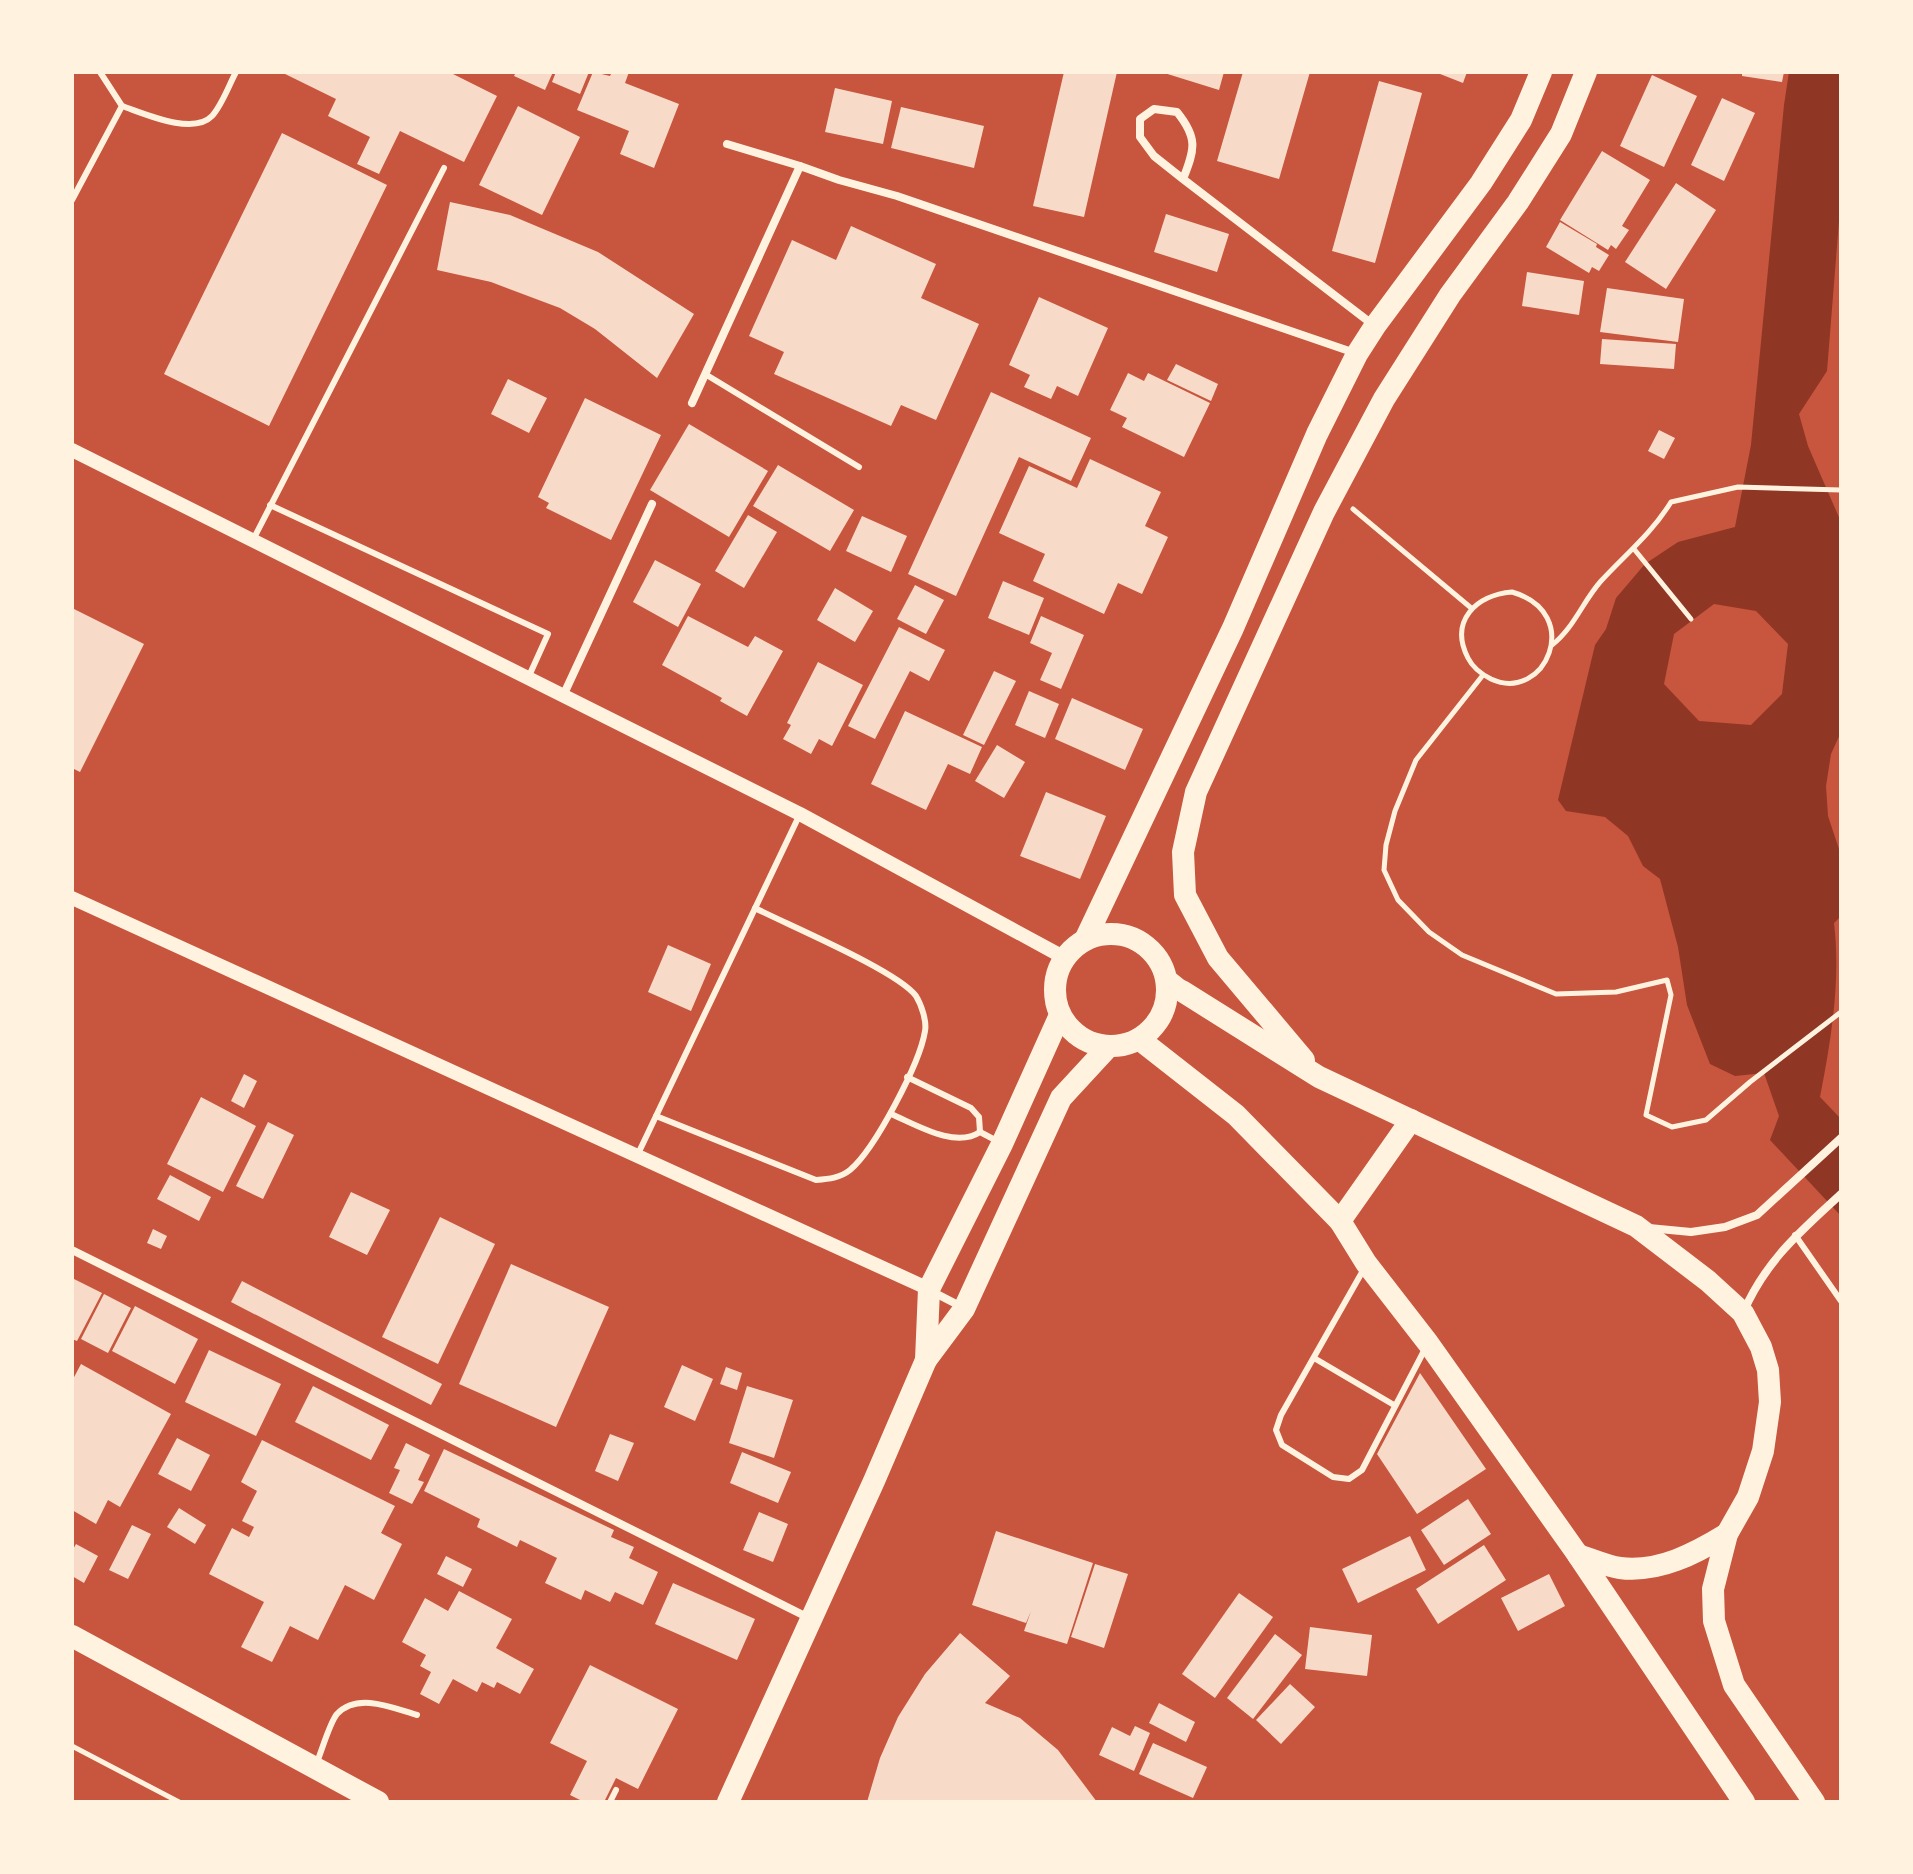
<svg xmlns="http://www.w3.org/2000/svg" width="1913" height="1874" font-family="Lato,sans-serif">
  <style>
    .water { fill: #8f3625; fill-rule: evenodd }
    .building { fill: #f7dbc8 }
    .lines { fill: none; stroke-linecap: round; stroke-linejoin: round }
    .path { stroke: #fff3e0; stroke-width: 5 }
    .service { stroke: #fff3e0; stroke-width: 6 }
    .minor { stroke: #fff3e0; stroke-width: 8 }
    .tertiary { stroke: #fff3e0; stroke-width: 14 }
    .primary { stroke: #fff3e0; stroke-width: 20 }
    .trunk { stroke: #fff3e0; stroke-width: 22 }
  </style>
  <rect width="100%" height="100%" fill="#c8553d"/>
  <path class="water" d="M1789,72H1841V196L1827,371L1799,414L1808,446L1841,522V732L1831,754L1826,786L1828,816L1841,855V916L1834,923C1841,981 1831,1040 1820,1097L1841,1119V1216L1770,1140L1779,1116L1764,1073L1735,1076L1710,1064L1687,1005L1678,947L1660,879L1643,866L1628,836L1605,817L1566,811L1558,800L1595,645L1606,629L1616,598L1645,564L1678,542L1735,527L1751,445L1784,105ZM1714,604L1756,611L1788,644L1782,694L1751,725L1699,721L1664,684L1674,634Z"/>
  <g class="building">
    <polygon points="281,72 449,72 497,96 464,162 400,131 379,174 357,164 370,137 328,116 336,99"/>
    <polygon points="516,72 553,72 545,90 514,76"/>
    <polygon points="556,72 589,72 580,94 552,82"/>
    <polygon points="593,72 610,76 612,72 629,72 625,83 679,104 654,168 620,154 629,131 577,110"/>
    <polygon points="1064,72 1117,72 1084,217 1033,206"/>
    <polygon points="1161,72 1224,72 1219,90"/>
    <polygon points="1243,72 1310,72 1279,179 1217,161"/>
    <polygon points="1435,72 1467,72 1463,83"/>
    <polygon points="1742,72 1784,72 1782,82 1742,76"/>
    <polygon points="1652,75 1697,96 1664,167 1620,146"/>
    <polygon points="1379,81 1422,93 1375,263 1332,251"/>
    <polygon points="835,88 892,101 883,144 825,132"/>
    <polygon points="1722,98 1755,113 1724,181 1691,165"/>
    <polygon points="518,106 580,137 542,215 479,185"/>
    <polygon points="901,107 984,126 974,168 891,148"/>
    <polygon points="282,133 387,185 269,426 164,374"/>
    <polygon points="1602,151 1650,180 1622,226 1629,230 1616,249 1611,245 1608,250 1560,220"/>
    <polygon points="1676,183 1716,210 1666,289 1625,262"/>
    <polygon points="450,202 510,215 598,252 694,314 657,378 595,329 560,308 491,282 437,270"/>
    <polygon points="1166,214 1229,234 1217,272 1154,252"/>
    <polygon points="1560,222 1597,244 1596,247 1609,255 1599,271 1592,267 1589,273 1546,247"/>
    <polygon points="851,226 936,264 921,298 979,324 936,420 901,405 891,426 774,374 784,352 749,336 792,240 836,260"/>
    <polygon points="1527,272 1584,281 1579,315 1522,306"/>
    <polygon points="1607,288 1684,299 1678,342 1600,332"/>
    <polygon points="1039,297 1108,328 1078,396 1057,386 1051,399 1024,387 1030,375 1009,365"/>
    <polygon points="1602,339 1676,344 1674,369 1600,364"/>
    <polygon points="1176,364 1218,384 1211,401 1167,380"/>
    <polygon points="1128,373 1144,381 1148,373 1210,403 1184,457 1122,427 1127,418 1110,410"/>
    <polygon points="508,379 547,398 529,433 491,414"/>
    <polygon points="991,392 1091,438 1071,481 1019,457 956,596 908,574"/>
    <polygon points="585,398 661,435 611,540 546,508 549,503 538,497"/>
    <polygon points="689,424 768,471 729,537 650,490"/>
    <polygon points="1659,430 1675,438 1664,459 1648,451"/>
    <polygon points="1090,459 1161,492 1145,526 1168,537 1142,594 1118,583 1104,614 1033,581 1045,554 999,533 1029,466 1077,488"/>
    <polygon points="778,465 854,510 830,551 753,506"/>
    <polygon points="748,515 777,532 744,588 715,571"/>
    <polygon points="862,516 907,536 891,572 846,551"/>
    <polygon points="655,560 701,584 678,627 633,602"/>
    <polygon points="1003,581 1044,598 1029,635 988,618"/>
    <polygon points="915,585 944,600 926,634 897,619"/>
    <polygon points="835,588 873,611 855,642 817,620"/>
    <polygon points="72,608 144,644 80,772 72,768"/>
    <polygon points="688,616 748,647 755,636 783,651 747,716 720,701 722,698 662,665"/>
    <polygon points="1041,616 1084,635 1061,689 1040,680 1052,653 1030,643"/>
    <polygon points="899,627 945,650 929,681 910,671 875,739 848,726"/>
    <polygon points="818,662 863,685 832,746 819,739 811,754 783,739 791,725 787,723"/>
    <polygon points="994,671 1016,681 984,745 963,735"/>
    <polygon points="1029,691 1059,704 1045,738 1015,725"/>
    <polygon points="1072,698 1143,729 1125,770 1055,739"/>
    <polygon points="905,711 982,747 970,774 948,764 926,810 871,784"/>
    <polygon points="997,745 1025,762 1004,798 975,781"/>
    <polygon points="1046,792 1106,816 1080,879 1020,856"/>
    <polygon points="668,945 711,964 691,1011 648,992"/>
    <polygon points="244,1074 257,1081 244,1108 231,1101"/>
    <polygon points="201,1097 256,1126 223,1192 167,1164"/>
    <polygon points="268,1122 294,1135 263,1199 236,1186"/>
    <polygon points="170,1175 211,1197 199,1221 157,1199"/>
    <polygon points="351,1192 390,1210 367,1255 329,1237"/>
    <polygon points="440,1217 495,1244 438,1364 382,1337"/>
    <polygon points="153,1229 167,1236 161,1249 147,1243"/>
    <polygon points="511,1264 609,1307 556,1427 459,1384"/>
    <polygon points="72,1278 102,1293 77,1341 72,1339"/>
    <polygon points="242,1281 442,1384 431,1405 231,1302"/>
    <polygon points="104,1294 131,1308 108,1353 81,1339"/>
    <polygon points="135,1306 198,1339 175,1384 112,1351"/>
    <polygon points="209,1350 281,1384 256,1436 185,1402"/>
    <polygon points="81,1364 171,1414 120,1507 108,1500 96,1524 72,1510 72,1381"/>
    <polygon points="682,1365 713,1379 695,1421 664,1407"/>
    <polygon points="726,1367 742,1373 737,1390 720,1384"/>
    <polygon points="1420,1373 1486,1469 1417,1514 1377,1454"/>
    <polygon points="313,1386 389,1425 371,1460 295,1422"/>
    <polygon points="747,1386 793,1400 774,1458 729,1443"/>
    <polygon points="610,1434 634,1443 618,1481 595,1471"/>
    <polygon points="177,1438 210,1455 191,1491 158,1474"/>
    <polygon points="262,1440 395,1506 381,1533 402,1544 374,1600 345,1585 318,1640 290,1626 272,1662 241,1647 264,1602 209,1574 232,1528 249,1537 254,1527 242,1521 257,1491 241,1482"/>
    <polygon points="406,1443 430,1455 418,1480 424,1482 412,1504 389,1493 400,1470 394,1468"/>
    <polygon points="444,1449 614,1530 611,1537 634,1547 629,1558 658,1572 643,1605 615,1592 610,1602 585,1590 581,1600 545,1583 557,1558 520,1540 517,1547 477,1527 480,1519 424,1491"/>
    <polygon points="742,1452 791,1472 778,1503 730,1483"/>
    <polygon points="1468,1499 1491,1534 1444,1565 1421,1530"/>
    <polygon points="179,1508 206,1525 195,1544 167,1527"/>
    <polygon points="759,1512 788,1524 773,1562 743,1550"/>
    <polygon points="132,1525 151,1534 128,1579 109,1570"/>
    <polygon points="996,1531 1093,1563 1067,1644 1024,1631 1031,1611 1026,1623 972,1605"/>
    <polygon points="1410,1536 1426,1570 1358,1603 1342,1569"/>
    <polygon points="76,1544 98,1556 84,1583 72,1576 72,1551"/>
    <polygon points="1484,1545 1506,1580 1438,1624 1416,1589"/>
    <polygon points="446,1556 472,1569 463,1587 437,1574"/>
    <polygon points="1095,1564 1128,1574 1104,1648 1071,1637"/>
    <polygon points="1549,1574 1565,1606 1518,1631 1501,1598"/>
    <polygon points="673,1583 755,1619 737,1660 655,1624"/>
    <polygon points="459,1591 512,1619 496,1648 534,1669 520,1694 497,1682 494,1688 482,1682 477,1692 453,1679 439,1704 420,1694 431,1672 420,1666 426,1655 402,1642 425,1598 448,1611"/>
    <polygon points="1239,1593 1273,1617 1215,1698 1182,1674"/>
    <polygon points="1310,1627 1372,1635 1367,1676 1305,1669"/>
    <polygon points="960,1633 1010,1676 985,1703 1020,1718 1058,1750 1097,1802 867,1802 880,1758 898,1717 925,1674"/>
    <polygon points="1275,1634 1302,1655 1253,1719 1227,1698"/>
    <polygon points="590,1665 678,1709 638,1789 616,1778 604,1802 584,1802 570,1795 587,1761 550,1743"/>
    <polygon points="1290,1684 1315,1707 1281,1744 1256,1720"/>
    <polygon points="1159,1703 1195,1722 1186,1742 1149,1723"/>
    <polygon points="1135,1726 1150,1733 1134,1771 1099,1755 1112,1727 1130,1736"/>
    <polygon points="1153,1743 1207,1767 1193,1798 1139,1774"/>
  </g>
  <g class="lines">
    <g class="path">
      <polyline points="1353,509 1470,607"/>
      <polyline points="1634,549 1691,619"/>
      <path d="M1512,592C1585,613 1545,704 1491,679C1481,674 1473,668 1468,658C1449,621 1476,595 1512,592Z"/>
      <path d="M1552,645C1574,628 1583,601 1601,581C1626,554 1652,533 1671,502L1738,487L1841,490"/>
      <polyline points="1483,675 1416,760 1395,811 1386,845 1384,870 1398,900 1429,932 1462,955 1556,994 1616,992 1667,980 1671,995 1646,1115 1672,1127 1706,1120 1750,1082 1841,1012"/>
      <polyline points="72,1746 179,1802"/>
    </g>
    <g class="service">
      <path d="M122,106C143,113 193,136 212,116C222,105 229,85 236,72"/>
      <polyline points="72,200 122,106 100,72"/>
      <polyline points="705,374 859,467"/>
      <polyline points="270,505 548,634 529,676"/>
      <polyline points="254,538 444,168"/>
      <polyline points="907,1077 971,1108 979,1117 980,1132"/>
      <path d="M891,1114C915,1124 955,1149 980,1132L999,1142"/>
      <path d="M656,1116L816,1180C829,1179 840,1178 850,1170C875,1149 920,1063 925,1031C927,1021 921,1004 916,996C898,971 788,925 755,908"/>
      <polyline points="637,1156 799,816"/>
      <polyline points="1795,1235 1841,1301"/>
      <polyline points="1365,1267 1281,1415 1276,1430 1282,1445 1333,1477 1349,1479 1362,1470 1426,1347"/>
      <polyline points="1314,1358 1394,1405"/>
      <path d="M317,1762C322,1750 330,1722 337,1714C358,1692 393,1708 417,1715"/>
      <polyline points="610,1802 616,1790"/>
    </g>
    <g class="minor">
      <polyline points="727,144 800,166"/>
      <path d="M1183,179C1195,149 1198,138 1177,112L1154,109L1140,119V137L1154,156L1183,179L1372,324"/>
      <polyline points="692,403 800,166 839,180 897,196 1355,353"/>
      <polyline points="563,696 652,504"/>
      <polyline points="1649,1228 1691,1232 1725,1227 1757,1215 1841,1138"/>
      <polyline points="72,1250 811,1619"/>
      <polyline points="933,1292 964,1308"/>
      <path d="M1743,1313C1766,1260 1800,1232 1841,1194"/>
    </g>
    <g class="tertiary">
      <polyline points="72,450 800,814 1065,958"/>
      <polyline points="72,898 929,1289"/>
    </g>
    <polyline class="primary" points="1167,979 1182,991"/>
    <g class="trunk">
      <circle cx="1111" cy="990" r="56"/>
      <polyline points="1085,940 1233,628 1317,434 1357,354 1375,326 1481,183 1521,120 1541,72"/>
      <polyline points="1182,991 1319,1077 1636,1226 1708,1281 1743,1313 1761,1347 1768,1370 1770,1402 1763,1451 1748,1497 1727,1534 1713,1589 1714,1621 1734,1685 1814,1802"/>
      <polyline points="1139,1039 1236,1115 1340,1221 1366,1263 1428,1343 1578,1555 1744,1802"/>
      <polyline points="1304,1060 1218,958 1185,895 1183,852 1196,792 1324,512 1384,399 1450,295 1518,202 1561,134 1586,72"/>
      <polyline points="1340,1221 1411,1120"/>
      <polyline points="926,1360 929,1289 1002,1144 1060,1015"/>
      <path d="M1578,1555C1591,1559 1606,1566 1620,1568C1659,1573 1696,1553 1727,1534"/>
      <polyline points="72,1636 378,1802"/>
      <polyline points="728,1802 874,1481 926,1360 964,1309 1061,1098 1109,1046"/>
    </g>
  </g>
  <rect width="1913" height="1874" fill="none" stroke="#fff3e0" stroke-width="148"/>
</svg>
